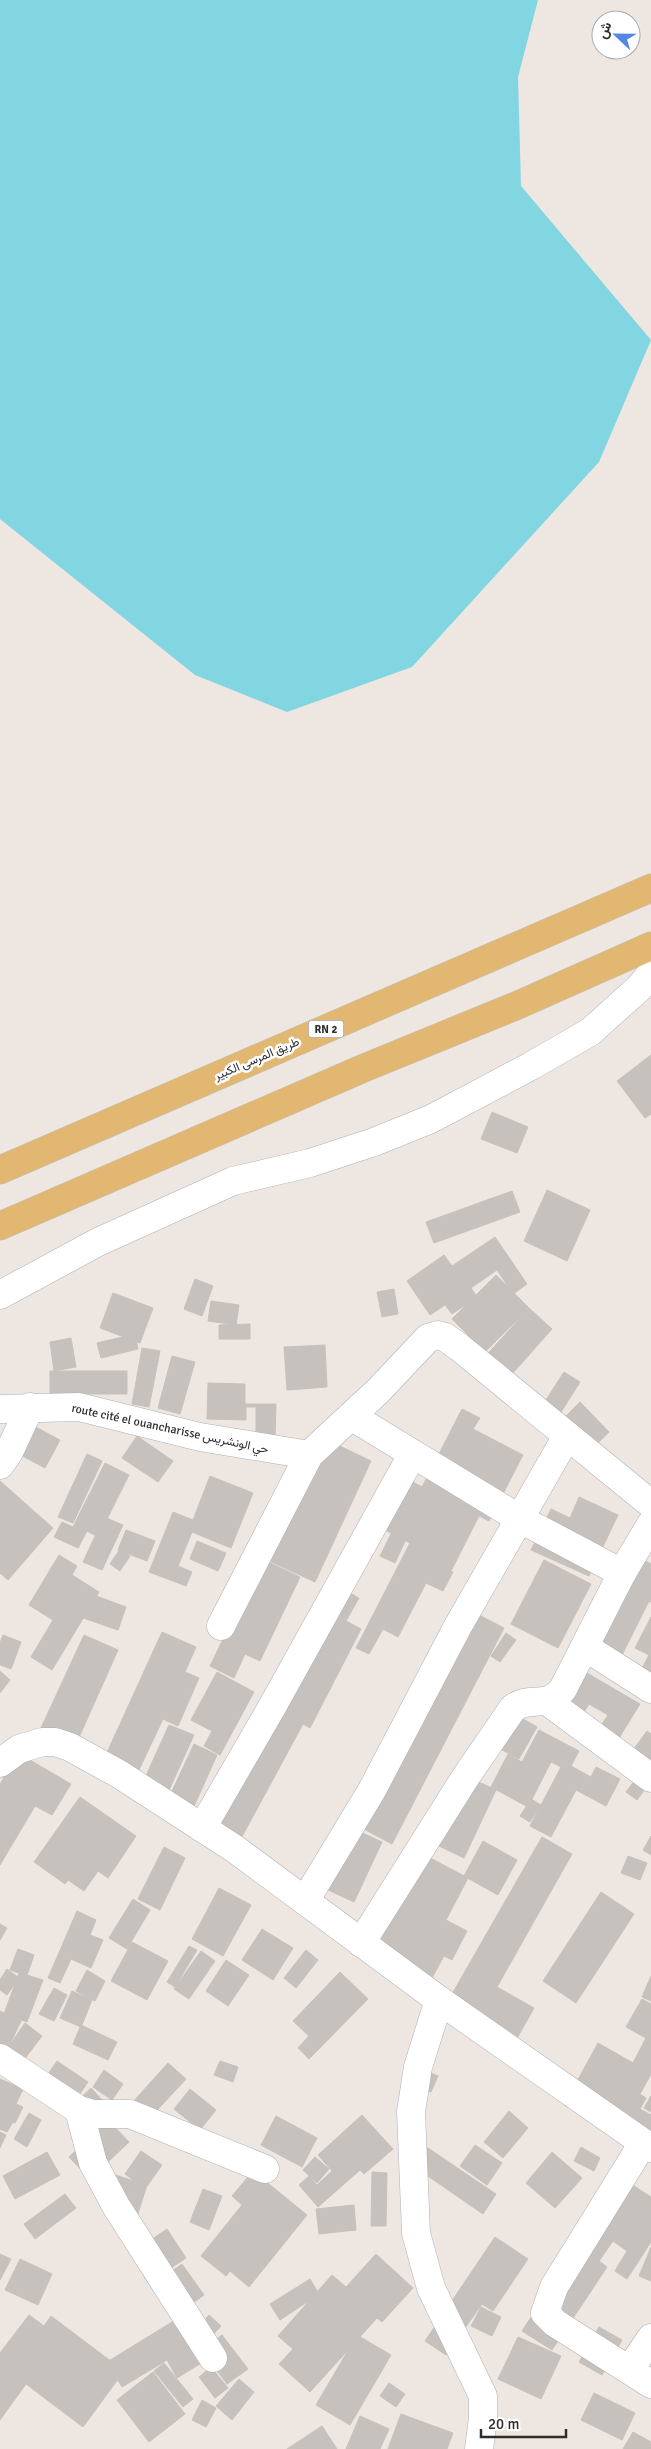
<svg xmlns="http://www.w3.org/2000/svg" width="651" height="2449" font-family="Signika,Vazirmatn,sans-serif">
  <style>
    .water { fill: #82d6e1 }
    .building { fill: #c6c1bc; stroke: #c8c1bb }
    .lines { fill: none; stroke-linecap: round; stroke-linejoin: round }
    .minor-casing { stroke: #aeb1b7; stroke-width: 29 }
    .major-casing { stroke: #c4c4c4; stroke-width: 29 }
    .minor { stroke: #fff; stroke-width: 28 }
    .major { stroke: #e1b772; stroke-width: 28 }
    .labels { text-anchor: middle; dominant-baseline: central; stroke-width: 5; stroke-linejoin: round; paint-order: stroke }
    .shield { fill: #fff; stroke: #6c6c6c; stroke-width: 1 }
    .shield-label { font-size: 11px; font-weight: bold; fill: #2d2d2d }
    .street-label { font-size: 12px; fill: #2d2d2d; stroke: #fff }
  </style>
  <rect width="100%" height="100%" fill="#ede6e1"/>
  <polygon class="water" points="0,0 538,0 518,77 521,186 651,340 599,462 412,667 287,712 195,675 0,519"/>
  <g class="building">
    <polygon points="651,1055 651,1114 645,1118 617,1081"/>
    <polygon points="492,1112 528,1127 517,1153 481,1139"/>
    <polygon points="547,1190 590,1210 567,1261 524,1241"/>
    <polygon points="512,1191 520,1212 434,1243 426,1222"/>
    <polygon points="495,1237 527,1284 513,1294 497,1270 471,1288 477,1297 452,1314 445,1305 430,1315 407,1281 444,1255 452,1266"/>
    <polygon points="496,1275 529,1308 485,1352 452,1319"/>
    <polygon points="195,1279 213,1286 202,1316 184,1309"/>
    <polygon points="394,1289 398,1314 382,1317 377,1292"/>
    <polygon points="113,1293 153,1308 140,1343 100,1328"/>
    <polygon points="211,1301 239,1305 236,1325 208,1321"/>
    <polygon points="529,1308 552,1329 497,1391 473,1370"/>
    <polygon points="250,1324 250,1339 219,1339 219,1325"/>
    <polygon points="135,1334 138,1349 101,1358 97,1343"/>
    <polygon points="71,1338 76,1367 54,1371 50,1342"/>
    <polygon points="325,1345 327,1387 287,1390 284,1347"/>
    <polygon points="142,1348 160,1351 149,1407 132,1404"/>
    <polygon points="172,1356 195,1362 180,1414 158,1408"/>
    <rect x="50" y="1371" width="77" height="23"/>
    <polygon points="564,1372 580,1382 551,1428 535,1417"/>
    <polygon points="208,1383 245,1384 245,1404 276,1404 275,1439 256,1439 256,1407 246,1407 246,1420 207,1419"/>
    <polygon points="580,1402 609,1432 579,1462 550,1432"/>
    <polygon points="462,1409 480,1418 473,1429 523,1455 489,1521 479,1516 451,1571 453,1572 443,1591 426,1583 398,1637 383,1629 369,1654 356,1648 410,1543 368,1521 393,1471 422,1487"/>
    <polygon points="30,1424 60,1440 45,1468 15,1452"/>
    <polygon points="137,1436 173,1461 158,1482 122,1458"/>
    <polygon points="321,1437 371,1461 315,1582 265,1559"/>
    <polygon points="87,1454 102,1461 73,1523 58,1517"/>
    <polygon points="105,1463 129,1475 98,1537 87,1531 78,1548 54,1537 62,1522 73,1527"/>
    <polygon points="210,1476 253,1493 231,1548 192,1532 178,1566 192,1572 186,1586 149,1572 173,1512 193,1520"/>
    <polygon points="0,1481 53,1528 8,1580 0,1573"/>
    <polygon points="579,1497 618,1515 589,1576 531,1550 551,1509 570,1518"/>
    <polygon points="104,1517 123,1525 102,1570 83,1562"/>
    <polygon points="126,1530 155,1541 147,1561 118,1550"/>
    <polygon points="392,1532 406,1539 395,1563 380,1556"/>
    <polygon points="197,1541 226,1553 218,1571 190,1559"/>
    <polygon points="120,1549 130,1556 120,1571 110,1564"/>
    <polygon points="59,1555 77,1566 72,1575 99,1592 52,1670 31,1657 53,1620 29,1605"/>
    <polygon points="638,1557 651,1564 651,1602 649,1601 616,1667 589,1653"/>
    <polygon points="262,1559 300,1577 260,1661 245,1654 234,1678 210,1666"/>
    <polygon points="544,1560 591,1584 558,1648 511,1624"/>
    <polygon points="334,1584 359,1598 346,1621 361,1629 310,1728 303,1724 238,1844 202,1824"/>
    <polygon points="91,1594 126,1607 118,1630 83,1618"/>
    <polygon points="458,1604 504,1628 392,1844 349,1821"/>
    <polygon points="651,1617 651,1680 639,1674 649,1655 635,1648"/>
    <polygon points="162,1632 196,1647 185,1672 199,1678 178,1726 163,1719 138,1772 105,1757"/>
    <polygon points="506,1633 516,1640 500,1662 491,1656"/>
    <polygon points="3,1635 21,1642 11,1669 0,1665 0,1643"/>
    <polygon points="84,1635 118,1650 76,1744 41,1728"/>
    <polygon points="580,1669 640,1704 614,1746 595,1735 608,1715 589,1704 577,1723 555,1710"/>
    <polygon points="0,1671 10,1680 0,1693"/>
    <polygon points="217,1672 254,1692 220,1755 204,1746 212,1731 191,1720"/>
    <polygon points="511,1712 537,1727 519,1759 493,1745"/>
    <polygon points="169,1725 194,1735 165,1799 140,1789"/>
    <polygon points="539,1730 579,1751 571,1766 591,1777 596,1767 620,1779 606,1806 576,1790 551,1837 530,1826 561,1767 551,1762 528,1807 491,1787 508,1754 522,1762"/>
    <polygon points="647,1731 651,1734 651,1781 637,1800 626,1792 635,1780 620,1768"/>
    <polygon points="194,1744 217,1755 191,1813 167,1802"/>
    <polygon points="18,1753 71,1784 52,1815 35,1806 0,1865 0,1784"/>
    <polygon points="466,1776 496,1790 464,1858 435,1844"/>
    <polygon points="80,1797 136,1836 108,1878 98,1871 84,1891 68,1880 65,1884 34,1862"/>
    <polygon points="531,1799 541,1805 530,1822 520,1816"/>
    <polygon points="341,1823 382,1842 354,1902 313,1883"/>
    <polygon points="651,1836 651,1855 643,1850"/>
    <polygon points="542,1837 572,1854 497,1987 534,2008 516,2040 448,2001"/>
    <polygon points="483,1841 517,1860 498,1895 464,1876"/>
    <polygon points="164,1847 185,1858 160,1910 138,1899"/>
    <polygon points="417,1851 468,1878 446,1920 467,1931 452,1960 444,1956 427,1987 364,1953"/>
    <polygon points="628,1856 647,1863 640,1880 621,1873"/>
    <polygon points="219,1888 251,1905 223,1956 192,1939"/>
    <polygon points="601,1892 634,1914 576,2003 543,1981"/>
    <polygon points="133,1899 150,1910 127,1949 109,1938"/>
    <polygon points="77,1911 96,1920 90,1935 103,1940 91,1968 71,1959 60,1983 48,1978"/>
    <polygon points="0,1924 7,1928 0,1940"/>
    <polygon points="262,1929 293,1948 273,1980 242,1960"/>
    <polygon points="132,1942 168,1961 147,2000 111,1981"/>
    <polygon points="189,1946 197,1950 175,1987 167,1982"/>
    <polygon points="18,1949 34,1955 27,1975 43,1980 27,2022 4,2014 19,1973 10,1970"/>
    <polygon points="306,1950 318,1960 296,1988 284,1978"/>
    <polygon points="201,1951 215,1961 189,1999 174,1989"/>
    <polygon points="226,1960 249,1975 228,2006 206,1991"/>
    <polygon points="7,1969 19,1978 7,1995 0,1990 0,1980"/>
    <polygon points="87,1970 105,1981 95,2001 76,1991"/>
    <polygon points="340,1972 368,1999 309,2059 298,2048 309,2036 293,2021"/>
    <polygon points="651,1976 651,2001 642,1997"/>
    <polygon points="54,1988 67,1995 54,2021 39,2014"/>
    <polygon points="72,1991 92,2000 81,2027 60,2018"/>
    <polygon points="642,1999 651,2004 651,2074 640,2094 646,2098 640,2109 651,2115 651,2152 564,2105 598,2043 633,2063 646,2038 626,2027"/>
    <polygon points="0,2011 21,2021 8,2048 0,2045"/>
    <polygon points="25,2023 42,2036 23,2061 7,2049"/>
    <polygon points="81,2025 117,2042 108,2060 73,2044"/>
    <polygon points="57,2061 88,2082 69,2110 38,2089"/>
    <polygon points="220,2061 238,2067 233,2082 214,2075"/>
    <polygon points="168,2063 186,2079 149,2119 132,2103"/>
    <polygon points="418,2068 438,2076 431,2092 411,2083"/>
    <polygon points="104,2070 123,2084 112,2100 93,2087"/>
    <polygon points="0,2079 23,2089 16,2104 23,2107 15,2123 13,2122 7,2132 0,2129"/>
    <polygon points="91,2088 102,2100 69,2109"/>
    <polygon points="190,2089 216,2110 200,2130 174,2109"/>
    <polygon points="651,2096 651,2112 644,2108"/>
    <polygon points="509,2111 528,2128 503,2158 484,2142"/>
    <polygon points="29,2113 41,2120 27,2147 14,2139"/>
    <polygon points="362,2115 393,2149 364,2174 360,2170 318,2207 299,2185 309,2176 317,2185 332,2171 318,2155"/>
    <polygon points="276,2116 317,2138 302,2167 261,2145"/>
    <polygon points="108,2120 129,2142 90,2179 69,2157"/>
    <polygon points="0,2132 6,2135 0,2148"/>
    <polygon points="419,2142 496,2194 483,2214 406,2161"/>
    <polygon points="475,2145 502,2163 487,2185 460,2166"/>
    <polygon points="581,2147 600,2158 594,2171 574,2161"/>
    <polygon points="141,2151 162,2165 145,2189 125,2174"/>
    <polygon points="47,2152 60,2175 15,2199 3,2176"/>
    <polygon points="552,2152 582,2178 555,2208 526,2183"/>
    <polygon points="315,2157 329,2169 317,2183 303,2170"/>
    <polygon points="253,2171 307,2215 249,2287 230,2271 226,2276 201,2256 242,2205 232,2196"/>
    <polygon points="372,2172 387,2173 386,2226 371,2226"/>
    <polygon points="112,2174 147,2185 135,2223"/>
    <polygon points="622,2178 651,2197 651,2242 627,2279 615,2271 627,2251 613,2241 599,2261 607,2267 552,2350 522,2331"/>
    <polygon points="203,2189 222,2196 209,2230 190,2222"/>
    <polygon points="65,2194 76,2208 35,2239 24,2224"/>
    <polygon points="354,2205 356,2230 319,2234 316,2209"/>
    <polygon points="167,2229 186,2258 148,2283 141,2271 157,2261 145,2244"/>
    <polygon points="495,2237 528,2259 493,2311 482,2304 446,2355 425,2341"/>
    <polygon points="651,2247 651,2281 639,2276"/>
    <polygon points="0,2254 11,2259 0,2280"/>
    <polygon points="376,2254 413,2288 382,2322 377,2318 310,2392 279,2364 293,2349 278,2336 332,2275 346,2287"/>
    <polygon points="20,2259 52,2274 38,2305 5,2290"/>
    <polygon points="182,2264 204,2295 183,2310 161,2279"/>
    <polygon points="310,2279 319,2294 280,2320 270,2304"/>
    <polygon points="481,2307 501,2317 492,2336 471,2326"/>
    <polygon points="29,2315 44,2326 51,2316 124,2371 83,2427 26,2384 0,2420 0,2353"/>
    <polygon points="209,2315 221,2326 209,2339 198,2328"/>
    <polygon points="177,2319 203,2362 177,2378 167,2360 122,2387 107,2362"/>
    <polygon points="599,2327 622,2340 602,2375 579,2362"/>
    <polygon points="222,2335 248,2369 227,2384 202,2350"/>
    <polygon points="357,2335 391,2355 350,2425 316,2405"/>
    <polygon points="518,2337 561,2356 541,2399 498,2379"/>
    <polygon points="164,2363 193,2399 183,2407 154,2371"/>
    <polygon points="211,2367 228,2388 215,2398 199,2377"/>
    <polygon points="153,2372 185,2414 149,2442 117,2400"/>
    <polygon points="239,2379 254,2392 232,2420 216,2406"/>
    <polygon points="389,2383 405,2394 396,2407 380,2396"/>
    <polygon points="594,2393 635,2413 622,2440 581,2420"/>
    <polygon points="202,2400 216,2408 206,2427 192,2420"/>
    <polygon points="401,2414 453,2433 447,2449 388,2449"/>
    <polygon points="360,2416 389,2429 380,2449 346,2449"/>
    <polygon points="322,2426 337,2449 287,2449"/>
    <polygon points="633,2432 651,2442 651,2449 623,2449"/>
  </g>
  <g class="lines">
    <g class="minor-casing">
      <g id="minor">
        <polyline points="0,1295 98,1242 233,1181 310,1163 374,1142 431,1119 531,1066 590,1032 638,989 651,974"/>
        <polyline points="0,1409 79,1407 200,1437 309,1455"/>
        <polyline points="351,1416 520,1519 622,1573"/>
        <polyline points="0,1465 9,1452 30,1407"/>
        <polyline points="221,1626 309,1455 378,1391 428,1338 438,1335 445,1337 459,1347 651,1504"/>
        <polyline points="585,1647 651,1689"/>
        <polyline points="547,1701 651,1778"/>
        <polyline points="0,1763 19,1749 42,1742 55,1742 70,1747 119,1774 235,1849 439,2000 651,2148"/>
        <polyline points="202,1828 272,1707 412,1455"/>
        <polyline points="305,1901 372,1790 458,1626 567,1436"/>
        <path d="M361,1943L465,1778L513,1708C530,1695 547,1710 563,1689L622,1573L651,1524"/>
        <polyline points="439,2000 418,2067 411,2112 416,2233 431,2288 483,2396 483,2418 479,2449"/>
        <polyline points="0,2058 79,2110 93,2114 130,2114 265,2169"/>
        <polyline points="79,2110 93,2163 116,2206 213,2358"/>
        <polyline points="643,2143 554,2287 545,2313 555,2323 651,2384"/>
        <polyline points="630,2369 651,2338"/>
      </g>
    </g>
    <g class="major-casing">
      <g id="major">
        <polyline points="0,1170 651,888"/>
        <polyline points="0,1226 364,1068 518,1005 651,946"/>
      </g>
    </g>
    <use href="#minor" class="minor"/>
    <use href="#major" class="major"/>
  </g>
  <g class="labels">
    <rect class="shield" x="308.5" y="1020.5" width="35" height="17" rx="4"/>
    <g class="shield-label">
      <text x="326" y="1029">RN 2</text>
    </g>
    <g class="street-label">
      <text transform="translate(257 1059) rotate(-23)">طريق المرسى الكبير</text>
      <text transform="translate(170 1429) rotate(12)">route cité el ouancharisse حي الونشريس</text>
    </g>
  </g>
  <g transform="translate(616 35) rotate(292)"><circle r="24" fill="#ffffff" stroke="#ababab"/>
  <path d="M0-4L9 19L0 12L-9 19Z" fill="#5686e5"/>
  <text y="-8" font-size="14" font-weight="bold" text-anchor="middle" fill="#2d2d2d">ش</text>
  </g>
  <path d="M481 2429v8h85v-8" fill="none" stroke="#2d2d2d" stroke-width="2.5"/>
  <text x="488" y="2429" font-size="15" fill="#2d2d2d" stroke="#ffffff" stroke-width="4" paint-order="stroke">20 m</text>
</svg>
